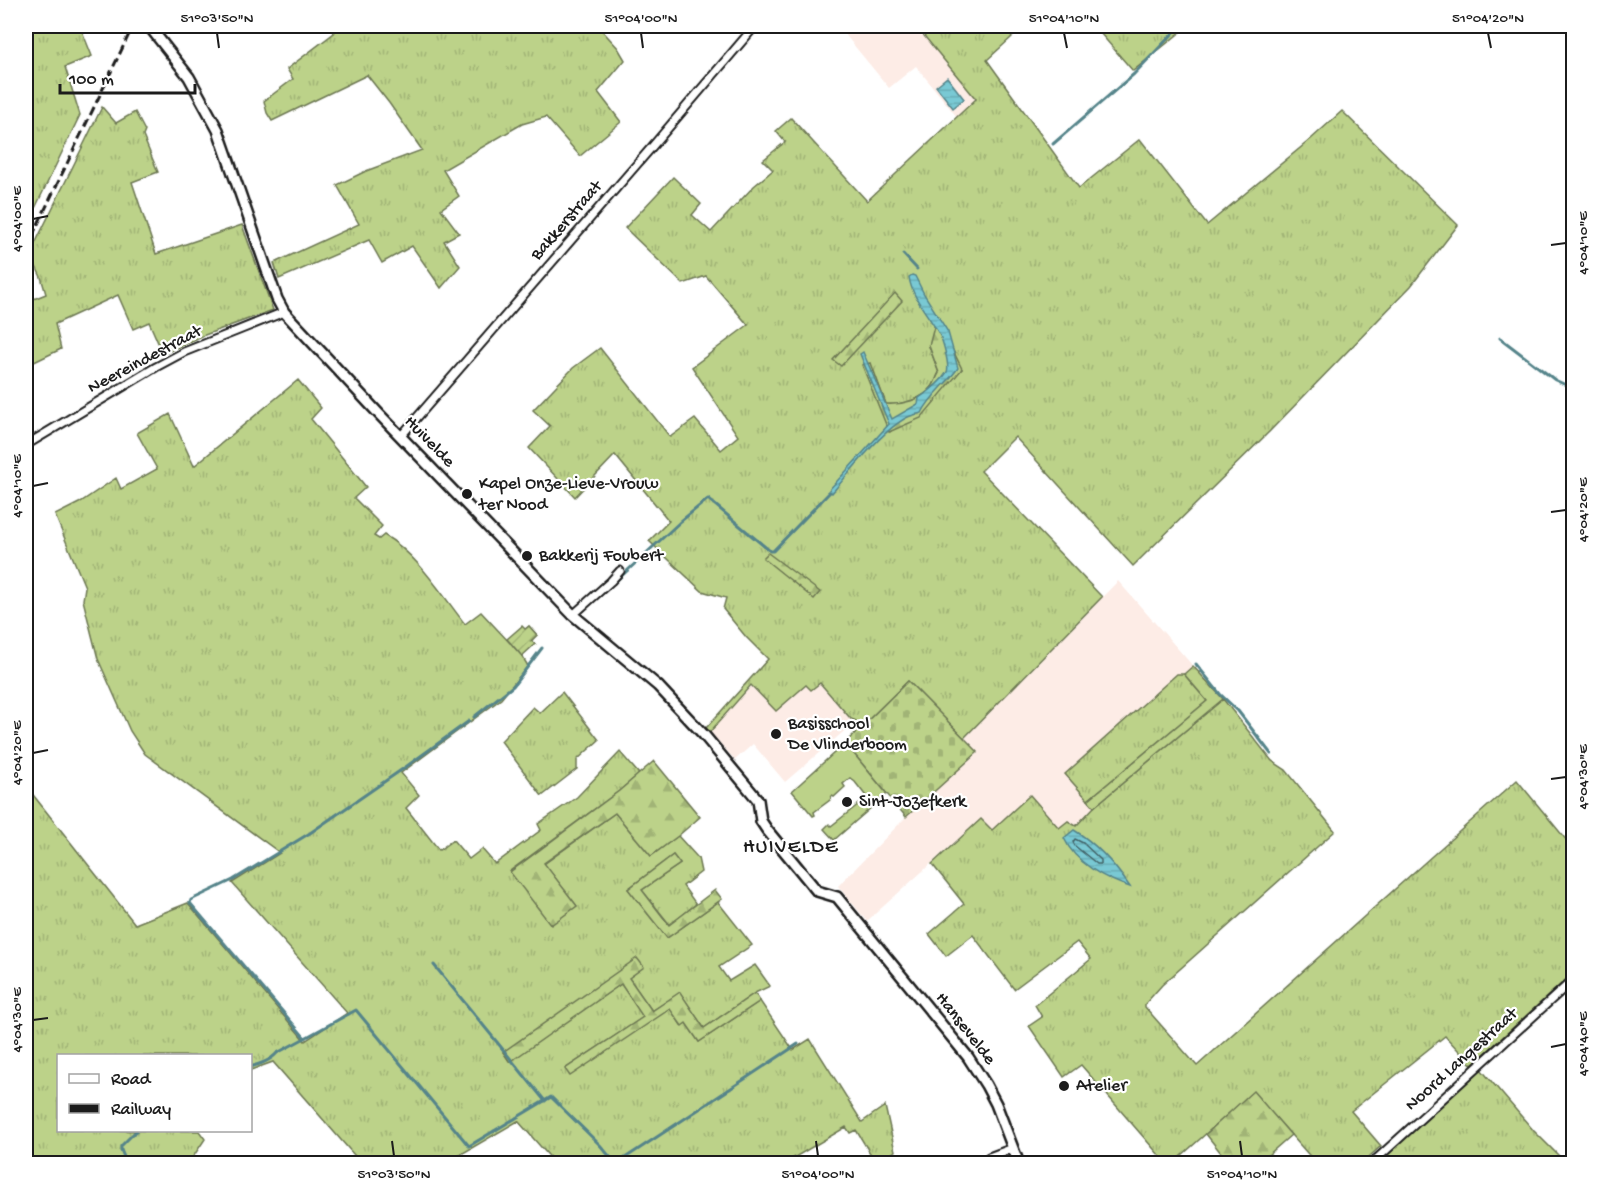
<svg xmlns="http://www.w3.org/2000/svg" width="1599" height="1189" font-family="'Gochi Hand',sans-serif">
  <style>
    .built { fill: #fdece6 }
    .grass { fill: url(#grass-tufts); stroke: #6c7752; stroke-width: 1.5; fill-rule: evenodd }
    .forest { fill: url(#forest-firs); stroke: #6c7752; stroke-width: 1.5 }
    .cemetery { fill: url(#cemetery-stones); stroke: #6c7752; stroke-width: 1.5 }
    .park { fill: #bcd289; stroke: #6c7752; stroke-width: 1.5 }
    .garden { fill: url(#garden-furrows); stroke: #6c7752; stroke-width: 1.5 }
    .water { fill: url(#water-rules); stroke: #54848a; stroke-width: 1.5 }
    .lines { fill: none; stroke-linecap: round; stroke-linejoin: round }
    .shore { stroke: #416166; stroke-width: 1.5 }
    .stream { stroke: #54848a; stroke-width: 3 }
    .minor-casing { stroke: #1c1c1c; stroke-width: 11 }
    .tertiary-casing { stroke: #1c1c1c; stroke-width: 14 }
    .minor { stroke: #fff; stroke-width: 7 }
    .tertiary { stroke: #fff; stroke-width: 9 }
    .rail { stroke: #1c1c1c; stroke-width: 3; stroke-dasharray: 9 4.5; stroke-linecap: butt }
    .ticks { fill: none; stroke: #1c1c1c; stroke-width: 2 }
    .poi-dot { fill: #1c1c1c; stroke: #fff; stroke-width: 2 }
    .labels { text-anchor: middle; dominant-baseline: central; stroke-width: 4.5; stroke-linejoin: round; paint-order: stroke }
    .street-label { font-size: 18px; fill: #1c1c1c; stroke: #fff }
    .poi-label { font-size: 18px; fill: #1c1c1c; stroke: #fff; text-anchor: start }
    .neighbourhood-label { font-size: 20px; letter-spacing: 1.5px; fill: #1c1c1c; stroke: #fff }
    .neatline { fill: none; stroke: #1c1c1c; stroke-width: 2 }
    .ticks-label { font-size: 15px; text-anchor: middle; fill: #1c1c1c }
  </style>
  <defs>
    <pattern id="grass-tufts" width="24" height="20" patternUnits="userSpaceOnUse" patternTransform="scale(1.5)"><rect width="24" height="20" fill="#bcd289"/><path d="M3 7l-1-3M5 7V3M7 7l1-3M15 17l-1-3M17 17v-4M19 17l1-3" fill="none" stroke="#a1b476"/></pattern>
    <pattern id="forest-firs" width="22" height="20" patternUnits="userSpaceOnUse" patternTransform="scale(1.5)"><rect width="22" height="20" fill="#bcd289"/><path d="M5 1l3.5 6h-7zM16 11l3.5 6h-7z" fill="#a1b476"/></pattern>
    <pattern id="cemetery-stones" width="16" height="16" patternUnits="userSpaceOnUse" patternTransform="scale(1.5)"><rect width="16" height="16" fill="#bcd289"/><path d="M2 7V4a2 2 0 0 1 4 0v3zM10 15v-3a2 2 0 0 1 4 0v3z" fill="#a1b476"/></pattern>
    <pattern id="garden-furrows" width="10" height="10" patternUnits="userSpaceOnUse" patternTransform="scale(1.5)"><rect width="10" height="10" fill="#bcd289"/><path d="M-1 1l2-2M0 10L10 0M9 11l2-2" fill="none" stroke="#a1b476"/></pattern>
    <pattern id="water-rules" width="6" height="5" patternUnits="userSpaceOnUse" patternTransform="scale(1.5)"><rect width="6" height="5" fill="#79c9d4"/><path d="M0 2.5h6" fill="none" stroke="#68acb5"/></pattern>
  </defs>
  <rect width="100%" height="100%" fill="#fff"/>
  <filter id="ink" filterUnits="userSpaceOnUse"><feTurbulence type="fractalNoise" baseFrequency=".0167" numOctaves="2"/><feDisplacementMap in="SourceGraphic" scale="12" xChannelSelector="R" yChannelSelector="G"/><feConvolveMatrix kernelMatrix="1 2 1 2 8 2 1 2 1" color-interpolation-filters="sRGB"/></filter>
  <g filter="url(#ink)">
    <g class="built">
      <polygon points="838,26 916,26 976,99 957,117 916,66 889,88"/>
      <polygon points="1118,581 1193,666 1184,674 1177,674 1066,774 1094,807 1076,826 1059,828 1030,795 992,830 981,819 867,921 838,886 906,817 978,752 964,738"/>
      <polygon points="820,683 851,719 856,721 785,782 753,744 735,760 710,732 752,685 806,685"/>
    </g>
    <g class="grass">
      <polygon points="26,26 80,26 92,56 65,67 80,115 26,227"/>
      <polygon points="329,26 598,26 618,48 625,60 598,92 621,122 580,156 546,117 522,124 443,170 459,196 441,209 459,233 444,241 460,266 441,288 412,246 382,263 369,240 279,279 274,263 359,224 337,185 366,171 422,150 389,103 367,75 272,121 267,113 264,101 293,79 287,69 334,33"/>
      <path d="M916,26H1024L987,60L1079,188L1140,139L1207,225L1311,139L1342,111L1458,225L1411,286L1270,431L1133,566L1015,437L981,471L1102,597L964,738L908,681L861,727L856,721L851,719L820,683L811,690L806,685L776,711L751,685L710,732L706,728L768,659L746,637L723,609L726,598L702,591L649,541L669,521L615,455L575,497L529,448L550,426L533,410L573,368L600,348L670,437L695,419L721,450L738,436L692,367L748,325L706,276L683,284L625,228L673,177L701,204L692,215L711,232L754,186L773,170L763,160L785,142L776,131L791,118L867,201L976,99ZM929,346L962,369L890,432L871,363L886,404C902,405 922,400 932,387C935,383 936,378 939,373Z"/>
      <polygon points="1094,26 1188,26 1133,71"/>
      <polygon points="102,107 116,123 135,112 145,131 143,136 158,172 132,182 156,254 242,225 273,310 202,336 163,354 149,322 133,329 118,295 55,324 61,349 26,366 26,302 46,294 41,277 30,254"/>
      <path d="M298,380L321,408L311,419L366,487L354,498L382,526L374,536L379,539L384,535C416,553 443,596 465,624L481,612L510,643L529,626L537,635L531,641L535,644L514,647L522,656L528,666L501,699L401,773L419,795L406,808L439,850L453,840L469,859L482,849L495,864L541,830L538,824L577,797L620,752L639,774L619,791L510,871L577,906L544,864L615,813L651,856L678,836L698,858L701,872L683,886L696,904L670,925L642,890L680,864L673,855L628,889L667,938L718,902L752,945L719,967L729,981L755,965L770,986L755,993L704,1028L680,993L652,1011L629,978L503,1052L509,1061L621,984L644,1017L565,1069L670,1008L681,1025L686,1023L699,1042L760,1001L793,1050L810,1039L862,1122L885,1106L895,1151L878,1163H876L856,1130L850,1133L846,1127L785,1163H555L518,1121L446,1163H361L273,1062L251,1070L250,1056H58V1130L199,1131L205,1139L189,1163H26V786L135,924L188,903L305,1041L347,1013L232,883L280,853L145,754L130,731L98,659L83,600L85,587L55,515L79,503L116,478L121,489L157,469L137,433L170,414L194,466Z"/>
      <polygon points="1177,674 1184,674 1207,701 1088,800 1065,774"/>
      <polygon points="562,692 599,740 577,760 577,769 542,796 501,741 533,707 540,713"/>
      <polygon points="1223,699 1272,761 1286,770 1335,831 1162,985 1145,1004 1145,1007 1197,1066 1517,780 1573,848 1573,973 1472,1065 1445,1036 1351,1111 1381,1146 1362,1163 1316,1163 1253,1092 1173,1163 1166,1163 1081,1065 1064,1077 1029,1026 1042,1017 1035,1005 1091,959 1077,942 1014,989 973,935 946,956 929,934 964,904 932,864 981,819 992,830 1030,795 1059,828 1068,821 1076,826 1094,807"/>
      <polygon points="1480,1068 1534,1131 1566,1163 1378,1164"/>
    </g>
    <g class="forest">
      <polygon points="895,293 902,301 841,366 833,360"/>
      <path d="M935,323L943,330L962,369L921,418L889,432L862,365L870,363L886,404C902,405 922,400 932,387C935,383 936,378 939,373L929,346Z"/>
      <polygon points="768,553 820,592 814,599 763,558"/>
      <polygon points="1193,666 1223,699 1094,807 1088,800 1207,701 1184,674"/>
      <polygon points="654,761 700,817 678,836 651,856 615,813 544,863 577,906 551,925 510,872 619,791"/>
      <polygon points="673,855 680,864 642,890 669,925 715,890 722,899 667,938 628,889"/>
      <polygon points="637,958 644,967 629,978 652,1011 680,992 704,1028 755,993 760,1001 699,1042 686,1023 682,1026 670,1009 570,1076 565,1069 643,1017 621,984 510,1062 503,1052"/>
      <polygon points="1253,1091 1291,1135 1259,1163 1229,1163 1206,1134"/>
    </g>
    <polygon class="cemetery" points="908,681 978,752 906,817 845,743"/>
    <polygon class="park" points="845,743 887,794 834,840 824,829 829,824 831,826 859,804 861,807 869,800 855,782 850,778 843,784 845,787 834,797 832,796 830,800 814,812 815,815 813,816 792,791"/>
    <polygon class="garden" points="522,626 525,629 529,626 537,635 531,641 535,644 522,656 507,639"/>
    <g class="water">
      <polygon points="947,77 964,99 953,108 936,86"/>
      <path d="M912,275L915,276L924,294L948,332L958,368C947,384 930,396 922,413C918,414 912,415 908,417C883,429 851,471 832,493L828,491L889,424L860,354L863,352L892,419L918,404L919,398C928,392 941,382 947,372C950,366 943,342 940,336C930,316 912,299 909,277Z"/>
      <path d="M1074,830C1097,844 1115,865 1130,887C1105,879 1075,863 1064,838Z"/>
    </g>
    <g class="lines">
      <polygon class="shore" points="1075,839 1083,843 1101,860 1101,864 1097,864 1075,846 1073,842"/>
      <g class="stream">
        <polyline points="1053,144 1134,74 1180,26"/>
        <polyline points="903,254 917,269"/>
        <polyline points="1500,338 1555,380 1566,385"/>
        <polyline points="614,583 681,521 708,499 770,551 773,551 830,492"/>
        <polyline points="584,610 591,603"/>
        <polyline points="1196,664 1220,694 1238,711 1271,754"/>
        <polyline points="474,717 513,686 542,648"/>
        <polyline points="469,721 407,766 310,833 233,880 191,900 190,903 305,1038 356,1010 469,1146 551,1097 600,1145 616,1164 798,1044"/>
        <polyline points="434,965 545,1101"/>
        <path d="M250,1067C260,1064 270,1061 277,1053L305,1038"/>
        <polyline points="127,1164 121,1150 121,1146 137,1130"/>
      </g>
      <g class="minor-casing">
        <g id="minor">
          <polyline points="401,436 651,148 755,26"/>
          <polyline points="26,445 156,367 184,352 284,312"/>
          <polyline points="573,615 611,581 620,571"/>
          <polyline points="981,1164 989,1157 1013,1148"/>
          <polyline points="1371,1164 1574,979"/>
        </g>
      </g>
      <g class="tertiary-casing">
        <polyline id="tertiary" points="149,26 189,77 218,130 277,299 284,312 379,414 573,615 658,686 672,701 704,735 758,800 761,821 767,830 817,891 837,897 968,1057 986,1085 996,1104 1019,1164"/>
      </g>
      <use href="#minor" class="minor"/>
      <use href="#tertiary" class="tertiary"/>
      <polyline class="rail" points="26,249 133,26"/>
    </g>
  </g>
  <path class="ticks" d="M217,33L219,48M641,33L643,48M1064,33L1067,48M1488,33L1491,48M33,219L48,216M1551,245L1566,243M33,486L48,483M1551,512L1566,510M33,753L48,750M1551,779L1566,777M33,1020L48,1018M1551,1047L1566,1044M392,1141L394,1156M816,1141L818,1156M1240,1141L1242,1156"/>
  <g class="poi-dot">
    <circle cx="467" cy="494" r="6"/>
    <circle cx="527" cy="556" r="6"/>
    <circle cx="776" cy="734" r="6"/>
    <circle cx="847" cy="802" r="6"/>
    <circle cx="1064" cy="1086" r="6"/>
  </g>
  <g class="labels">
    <g class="street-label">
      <text transform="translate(567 221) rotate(-49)">Bakkerstraat</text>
      <text transform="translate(145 360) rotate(-28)">Neereindestraat</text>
      <text transform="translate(429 442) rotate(46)">Huivelde</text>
      <text transform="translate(965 1029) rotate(52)">Hansevelde</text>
      <text transform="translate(1462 1060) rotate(-42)">Noord Langestraat</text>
    </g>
    <g class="poi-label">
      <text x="479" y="484">Kapel Onze-Lieve-Vrouw<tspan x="479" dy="21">ter Nood</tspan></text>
      <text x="539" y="556">Bakkerij Foubert</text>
      <text x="788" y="724">Basisschool<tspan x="788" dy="21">De Vlinderboom</tspan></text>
      <text x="859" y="802">Sint-Jozefkerk</text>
      <text x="1076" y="1086">Atelier</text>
    </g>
    <g class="neighbourhood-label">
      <text x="791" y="848">HUIVELDE</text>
    </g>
  </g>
  <rect width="1599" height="1189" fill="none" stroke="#fff" stroke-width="66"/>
  <rect x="57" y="1054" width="195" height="78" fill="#ffffff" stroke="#a4a4a4" stroke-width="1.5"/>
  <rect x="69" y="1074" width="30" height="9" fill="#ffffff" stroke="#a4a4a4" stroke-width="1.5"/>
  <text x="111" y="1084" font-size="18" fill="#1c1c1c">Road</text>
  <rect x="69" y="1104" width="30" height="9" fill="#1c1c1c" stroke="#a4a4a4" stroke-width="1.5"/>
  <text x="111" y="1114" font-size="18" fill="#1c1c1c">Railway</text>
  <path d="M60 84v9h135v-9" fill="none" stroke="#1c1c1c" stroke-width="3"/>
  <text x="69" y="84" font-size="18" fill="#1c1c1c" stroke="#ffffff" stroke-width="4.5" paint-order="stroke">100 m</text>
  <rect x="33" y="33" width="1533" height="1123" class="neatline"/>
  <g class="ticks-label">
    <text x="217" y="22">51°03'50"N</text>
    <text x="641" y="22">51°04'00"N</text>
    <text x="1064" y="22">51°04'10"N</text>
    <text x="1488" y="22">51°04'20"N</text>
    <text transform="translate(16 219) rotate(-90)" y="5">4°04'00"E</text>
    <text transform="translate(1582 243) rotate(-90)" y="5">4°04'10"E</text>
    <text transform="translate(16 486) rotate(-90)" y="5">4°04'10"E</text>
    <text transform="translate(1582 510) rotate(-90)" y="5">4°04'20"E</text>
    <text transform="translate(16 753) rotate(-90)" y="5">4°04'20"E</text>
    <text transform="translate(1582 777) rotate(-90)" y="5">4°04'30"E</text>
    <text transform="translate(16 1020) rotate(-90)" y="5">4°04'30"E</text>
    <text transform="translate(1582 1044) rotate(-90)" y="5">4°04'40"E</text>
    <text x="394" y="1178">51°03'50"N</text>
    <text x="818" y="1178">51°04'00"N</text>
    <text x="1242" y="1178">51°04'10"N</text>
  </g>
</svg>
